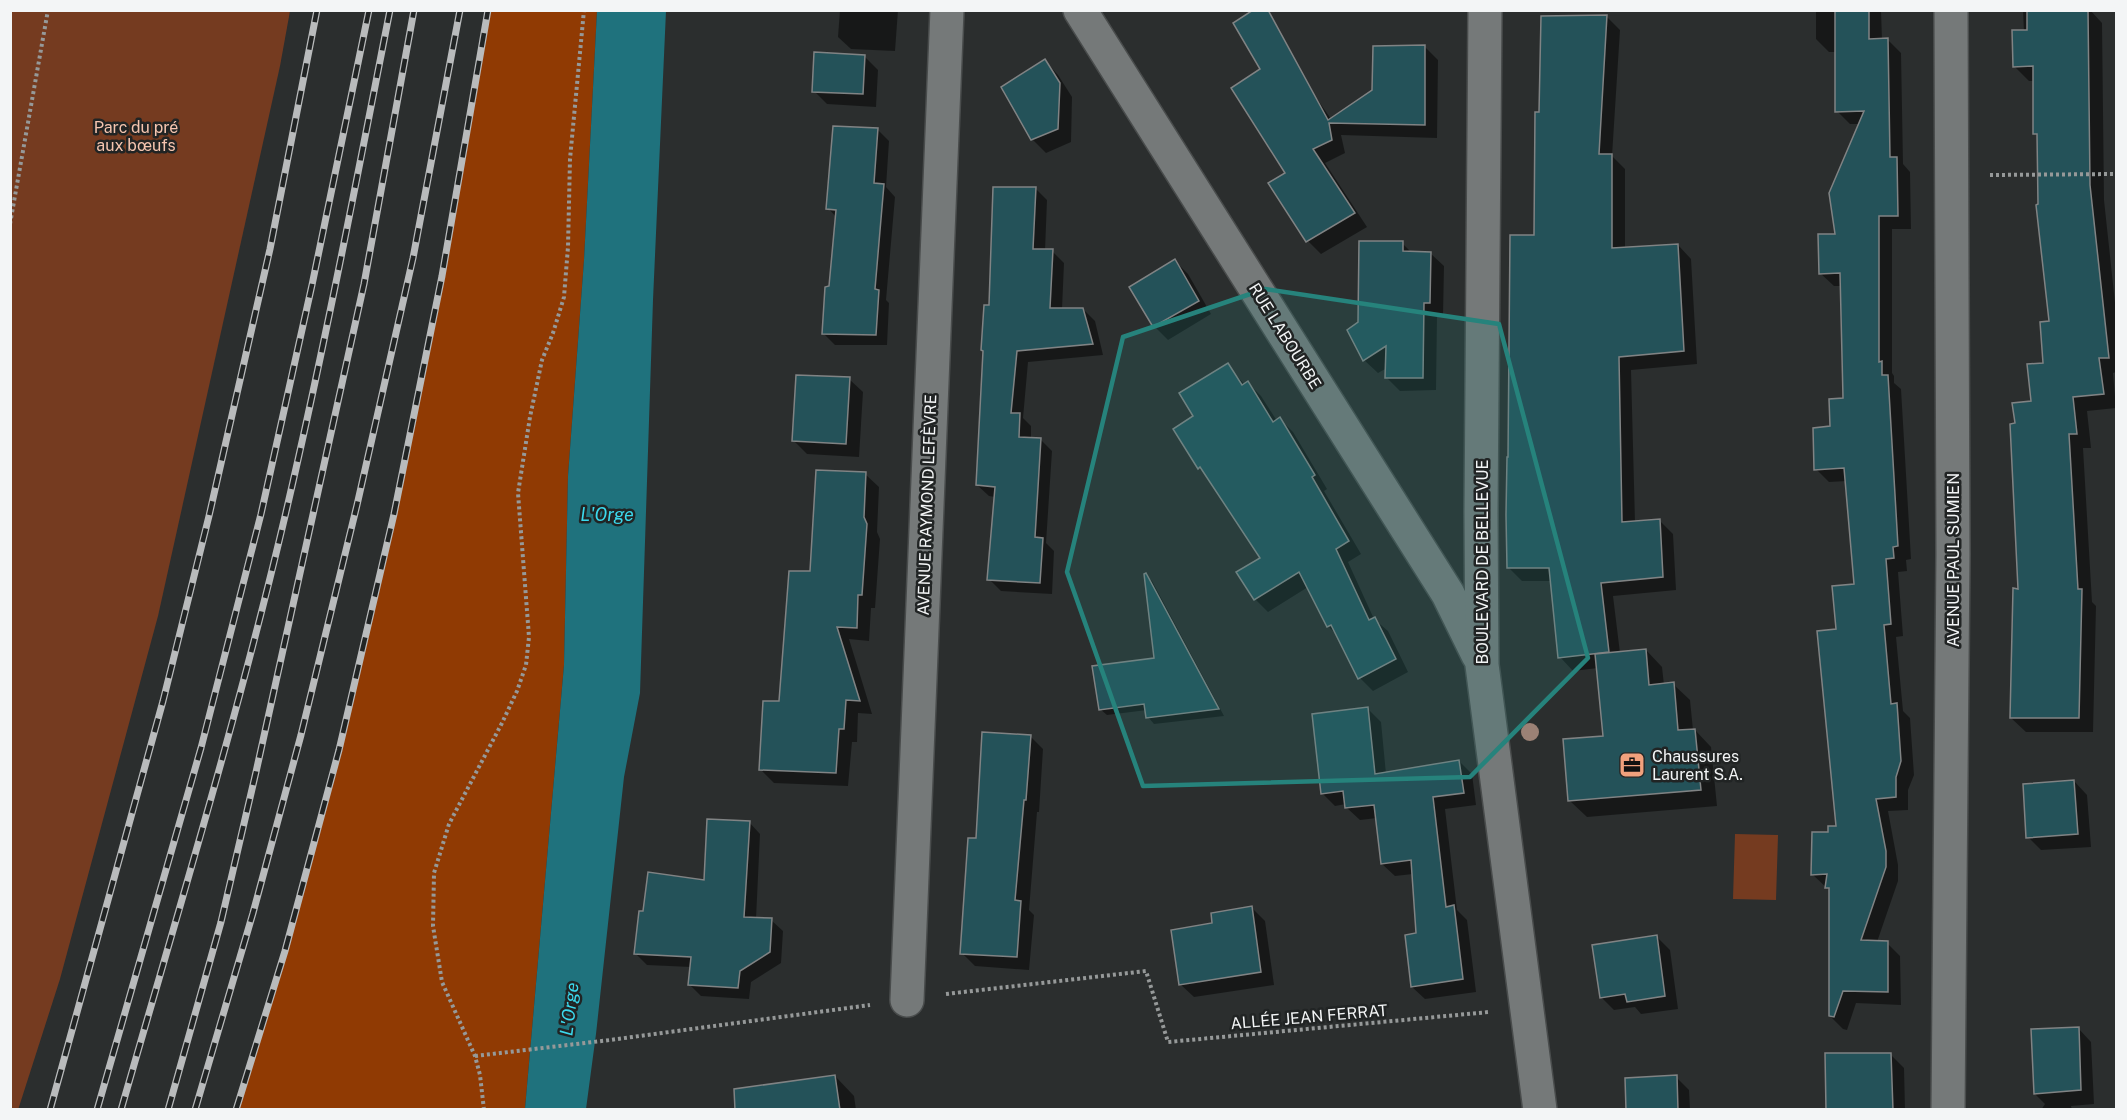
<svg xmlns="http://www.w3.org/2000/svg" width="2127" height="1120" font-family="'Public Sans',sans-serif">
  <style>
    .green { fill: #753b20 }
    .forest { fill: #903a03 }
    .water { fill: #1f727d }
    .shadow { fill: #0007 }
    .building { fill: #245259; stroke: #808384; stroke-width: 1.5 }
    .lines { fill: none; stroke-linecap: round; stroke-linejoin: round }
    .minor-casing { stroke: #494c4c; stroke-width: 36 }
    .path { stroke: #969999; stroke-width: 4; stroke-dasharray: 3 3; stroke-linecap: butt }
    .minor { stroke: #757979; stroke-width: 33 }
    .rail-casing { stroke: #b9bbbc; stroke-width: 7 }
    .rail { stroke: #212424; stroke-width: 4.5; stroke-dasharray: 14; stroke-linecap: butt }
    .tree { fill: #9b8175 }
    .marked { fill: #26837c; fill-opacity: 0.2; stroke: #26837c; stroke-width: 4.5; stroke-linejoin: round }
    .labels { text-anchor: middle; dominant-baseline: central; stroke-width: 5; stroke-linejoin: round; paint-order: stroke }
    .park-label { font-size: 16px; fill: #f6c5af; stroke: #212424 }
    .street-label { font-size: 16px; fill: #f3f5f6; stroke: #212424 }
    .poi-label { font-size: 16px; fill: #f3f5f6; stroke: #212424; text-anchor: start }
    .water-label { font-size: 18px; font-style: italic; fill: #3bd9ed; stroke: #212424 }
  </style>
  <rect width="100%" height="100%" fill="#2b2e2e"/>
  <g class="green">
    <polygon points="10,11 290,11 280,66 158,616 60,979 18,1110 10,1109"/>
    <polygon points="1735,834 1778,835 1776,900 1733,899"/>
  </g>
  <polygon class="forest" points="488,11 597,11 584,260 568,476 564,665 525,1109 236,1110 285,951 339,750 394,514 442,276"/>
  <polygon class="water" points="597,11 666,11 653,300 640,693 624,777 596,1034 586,1109 525,1109 564,665 568,476 584,260"/>
  <g class="shadow">
    <polygon points="840,10 898,10 895,51 851,49 838,37"/>
    <polygon points="1816,10 1881,10 1882,40 1888,40 1901,53 1903,164 1910,172 1911,229 1892,229 1892,373 1894,376 1894,383 1901,389 1911,559 1906,560 1907,571 1898,572 1903,636 1896,637 1903,711 1910,718 1914,775 1908,790 1908,810 1888,811 1898,865 1898,881 1877,942 1887,943 1900,956 1901,1005 1856,1003 1847,1030 1843,1029 1830,1016 1830,891 1812,874 1829,834 1838,828 1838,631 1855,585 1847,481 1829,482 1816,469 1844,400 1842,286 1834,286 1820,273 1836,236 1860,124 1850,124 1837,111 1836,52 1829,52 1816,39"/>
    <polygon points="2023,10 2090,10 2102,23 2104,200 2116,312 2116,372 2113,373 2116,408 2087,411 2091,448 2083,448 2092,602 2096,606 2093,732 2026,732 2011,718 2020,590 2016,424 2033,402 2044,365 2050,323 2040,206 2039,138 2035,134 2034,81 2029,81 2014,66 2024,32"/>
    <polygon points="1607,17 1620,30 1612,156 1625,169 1625,249 1678,245 1691,259 1697,364 1631,370 1635,522 1659,520 1673,534 1676,590 1613,596 1620,653 1646,650 1662,667 1664,685 1673,684 1690,700 1693,730 1695,730 1711,747 1717,806 1587,817 1570,801 1604,738 1598,668 1573,671 1560,657 1552,581 1522,581 1509,568 1535,236 1540,114"/>
    <polygon points="1425,47 1438,60 1437,138 1341,135 1345,153 1325,163 1367,227 1321,254 1308,241 1270,183 1287,173 1297,70 1331,119 1374,91"/>
    <polygon points="864,56 878,70 876,107 827,104 814,91"/>
    <polygon points="1045,61 1058,75 1072,97 1071,142 1046,153 1032,139"/>
    <polygon points="878,130 889,141 886,187 895,197 886,300 889,303 887,345 835,345 823,333 831,287 837,218 828,208"/>
    <polygon points="1035,188 1047,200 1045,251 1052,251 1064,263 1062,309 1083,309 1095,321 1103,355 1028,362 1023,418 1031,426 1031,439 1040,439 1052,451 1046,543 1054,551 1052,594 1001,591 989,579 995,497 989,496 977,485 990,306"/>
    <polygon points="1402,243 1412,253 1430,253 1444,266 1443,316 1437,316 1436,390 1400,391 1387,378 1387,368 1378,373 1364,360 1349,330 1360,323"/>
    <polygon points="1175,261 1188,274 1211,314 1168,340 1155,327 1131,287"/>
    <polygon points="1227,365 1245,385 1248,383 1261,396 1277,421 1280,419 1293,432 1327,489 1324,491 1361,554 1348,562 1374,619 1388,631 1408,672 1373,691 1360,678 1338,636 1328,626 1308,587 1268,612 1255,599 1262,558 1209,477 1199,468 1195,416"/>
    <polygon points="849,379 863,392 859,457 807,454 794,441"/>
    <polygon points="865,474 879,487 877,532 880,539 875,608 871,608 869,641 849,639 872,714 858,713 857,742 852,742 848,786 774,783 760,769 781,703 811,573"/>
    <polygon points="1145,575 1152,581 1224,716 1154,724 1148,717 1147,710 1107,715 1100,709 1155,659"/>
    <polygon points="1368,709 1381,722 1386,774 1459,761 1472,774 1476,805 1445,809 1457,910 1467,920 1476,992 1425,999 1412,987 1418,934 1413,874 1395,876 1382,864 1377,818 1360,820 1347,808 1346,804 1335,806 1322,793"/>
    <polygon points="1030,736 1043,749 1039,812 1037,812 1029,910 1034,915 1029,970 975,966 962,953 977,840"/>
    <polygon points="2074,781 2087,795 2091,847 2041,850 2028,837"/>
    <polygon points="749,822 760,834 756,919 771,920 783,931 781,963 751,982 749,999 701,996 690,985 691,967 647,965 636,954 705,882"/>
    <polygon points="1252,908 1265,921 1274,985 1194,997 1180,984 1214,924"/>
    <polygon points="1656,936 1670,950 1678,1009 1641,1014 1635,1007 1614,1010 1601,997"/>
    <polygon points="2078,1028 2091,1042 2094,1104 2071,1106 2072,1110 2041,1110 2045,1104 2035,1094 2032,1030"/>
    <polygon points="1890,1054 1904,1068 1905,1110 1827,1110"/>
    <polygon points="835,1076 854,1096 856,1110 739,1110"/>
    <polygon points="1676,1077 1689,1090 1690,1110 1628,1110"/>
  </g>
  <g class="building">
    <polygon points="1253,10 1268,10 1328,120 1372,90 1373,46 1425,45 1425,125 1329,123 1332,140 1313,149 1355,213 1306,242 1268,183 1285,173 1231,88 1260,69 1233,23"/>
    <polygon points="1835,10 1869,10 1869,39 1888,38 1890,157 1897,157 1898,216 1879,216 1879,362 1882,361 1882,375 1888,375 1898,546 1893,547 1894,558 1886,559 1891,624 1884,625 1891,704 1897,703 1901,761 1896,777 1896,797 1876,799 1886,851 1886,867 1861,940 1888,941 1888,992 1843,991 1834,1017 1829,1016 1829,888 1825,888 1827,874 1811,875 1812,832 1828,832 1828,826 1836,826 1817,631 1836,629 1832,586 1854,584 1844,468 1814,470 1813,428 1830,426 1829,399 1843,398 1840,273 1819,274 1818,234 1835,234 1829,193 1864,111 1835,112"/>
    <polygon points="2027,10 2088,10 2090,185 2109,358 2099,358 2104,394 2073,397 2077,434 2069,434 2078,589 2082,589 2079,718 2010,718 2013,588 2018,589 2010,424 2015,423 2012,403 2031,401 2027,364 2043,363 2040,322 2049,321 2036,205 2038,204 2037,134 2033,134 2033,66 2013,67 2012,30 2027,30"/>
    <polygon points="1607,15 1599,154 1612,154 1612,248 1678,244 1684,351 1619,357 1622,522 1660,519 1663,577 1601,583 1609,652 1558,658 1549,568 1507,568 1506,515 1507,457 1508,457 1510,235 1534,235 1535,112 1539,112 1541,16"/>
    <polygon points="814,52 865,55 863,94 812,92"/>
    <polygon points="1045,59 1060,83 1058,129 1031,140 1001,87"/>
    <polygon points="833,126 878,128 874,183 884,184 875,289 879,290 876,335 822,334 825,287 829,286 836,210 826,209"/>
    <polygon points="993,187 1036,187 1033,249 1053,249 1050,308 1083,308 1093,344 1017,351 1011,413 1020,413 1019,437 1041,438 1035,537 1043,538 1040,583 987,580 995,487 976,485 983,351 981,350 984,305 989,305"/>
    <polygon points="1359,241 1403,241 1403,251 1431,252 1430,303 1424,303 1423,378 1385,378 1386,346 1363,361 1347,330 1358,322"/>
    <polygon points="1175,259 1199,301 1153,327 1129,287"/>
    <polygon points="1228,363 1242,385 1248,381 1273,422 1280,417 1315,475 1312,477 1349,541 1336,549 1369,620 1375,617 1396,659 1358,679 1331,625 1327,627 1299,572 1254,600 1236,572 1260,558 1200,467 1198,469 1173,429 1193,416 1179,393"/>
    <polygon points="796,375 850,377 846,444 792,441"/>
    <polygon points="816,470 866,472 864,517 867,524 862,595 858,595 857,628 837,627 860,701 846,700 844,729 839,729 836,773 759,770 763,701 779,701 789,571 810,571"/>
    <polygon points="1146,573 1219,709 1146,718 1144,704 1099,710 1092,666 1154,658 1144,574"/>
    <polygon points="1646,649 1649,685 1674,682 1678,730 1695,729 1701,790 1568,801 1563,739 1603,736 1595,654"/>
    <polygon points="1368,707 1375,774 1459,760 1464,793 1433,797 1446,907 1454,905 1463,979 1411,987 1405,935 1416,933 1411,860 1381,864 1374,805 1345,808 1343,791 1321,794 1312,714"/>
    <polygon points="982,732 1031,735 1026,800 1024,800 1015,900 1021,901 1017,957 960,954 968,838 976,838"/>
    <polygon points="2074,780 2078,834 2026,838 2023,784"/>
    <polygon points="707,819 750,821 744,917 772,918 770,952 740,971 738,988 688,985 691,957 634,954 639,911 643,911 648,872 704,880"/>
    <polygon points="1252,906 1261,972 1179,985 1171,930 1212,923 1211,913"/>
    <polygon points="1657,935 1665,996 1627,1002 1625,994 1600,998 1592,945"/>
    <polygon points="2079,1027 2081,1090 2034,1094 2031,1029"/>
    <polygon points="1825,1053 1891,1053 1893,1110 1826,1110"/>
    <polygon points="835,1075 840,1110 735,1110 734,1089"/>
    <polygon points="1677,1075 1678,1110 1626,1110 1625,1078"/>
  </g>
  <g class="lines">
    <g class="minor-casing">
      <g id="minor">
        <polyline points="1080,10 1448,594 1478,655"/>
        <polyline points="1485,10 1481,513 1482,665 1540,1110"/>
        <polyline points="907,1000 947,10"/>
        <polyline points="1948,1110 1953,554 1951,10"/>
      </g>
    </g>
    <g class="path">
      <polyline points="1990,175 2116,174"/>
      <polyline points="10,224 48,10"/>
      <polyline points="946,994 1146,971 1168,1042 1489,1012"/>
      <polyline points="475,1056 610,1040 870,1005"/>
      <polyline points="484,1110 480,1075 475,1056 442,982 433,926 434,873 449,824 502,723 517,691 526,665 529,637 518,493 530,417 542,360 553,333 564,297 568,247 570,159 584,10"/>
    </g>
    <use href="#minor" class="minor"/>
    <g class="rail-casing">
      <g id="rail">
        <polyline points="50,1110 163,701 209,516 270,249 317,10"/>
        <polyline points="97,1110 201,748 261,514 312,285 369,10"/>
        <path d="M121,1110C178,911 239,713 286,512C325,345 357,178 390,10"/>
        <polyline points="168,1110 221,922 256,772 364,284 414,10"/>
        <polyline points="195,1110 253,913 301,735 357,505 413,258 460,10"/>
        <polyline points="236,1110 285,951 339,750 394,514 442,276 488,10"/>
      </g>
    </g>
    <use href="#rail" class="rail"/>
  </g>
  <circle class="tree" cx="1530" cy="732" r="9"/>
  <path class="marked" d="M1265,289L1499,324L1588,658L1470,777L1143,786L1067,572L1123,337Z"/>
  <defs>
    <g id="office-square" transform="scale(1.35)"><rect x="-9" y="-9" width="18" height="18" rx="4" fill="#f1a17d" stroke="#212424"/><path d="M-6-3h4V-5.5h4V-3h4V5H-6ZM-1-4.5V-3h2v-1.5ZM-6 0V1H6V0Z" fill="#111"/></g>
  </defs>
  <g fill-rule="evenodd">
    <use href="#office-square" x="1632" y="765"/>
  </g>
  <g class="labels">
    <g class="park-label">
      <text x="136" y="127">Parc du pré<tspan x="136" dy="18">aux bœufs</tspan></text>
    </g>
    <g class="street-label">
      <text transform="translate(1285 336) rotate(58)">RUE LABOURBE</text>
      <text transform="translate(927 505) rotate(-88)">AVENUE RAYMOND LEFÈVRE</text>
      <text transform="translate(1953 560) rotate(-90)">AVENUE PAUL SUMIEN</text>
      <text transform="translate(1482 562) rotate(-90)">BOULEVARD DE BELLEVUE</text>
      <text transform="translate(1309 1017) rotate(-5)">ALLÉE JEAN FERRAT</text>
    </g>
    <g class="poi-label">
      <text x="1652" y="756">Chaussures<tspan x="1652" dy="18">Laurent S.A.</tspan></text>
    </g>
    <g class="water-label">
      <text x="607" y="514">L'Orge</text>
      <text transform="translate(569 1009) rotate(-83)">L'Orge</text>
    </g>
  </g>
  <rect width="2127" height="1120" fill="none" stroke="#f3f5f6" stroke-width="24"/>
</svg>
